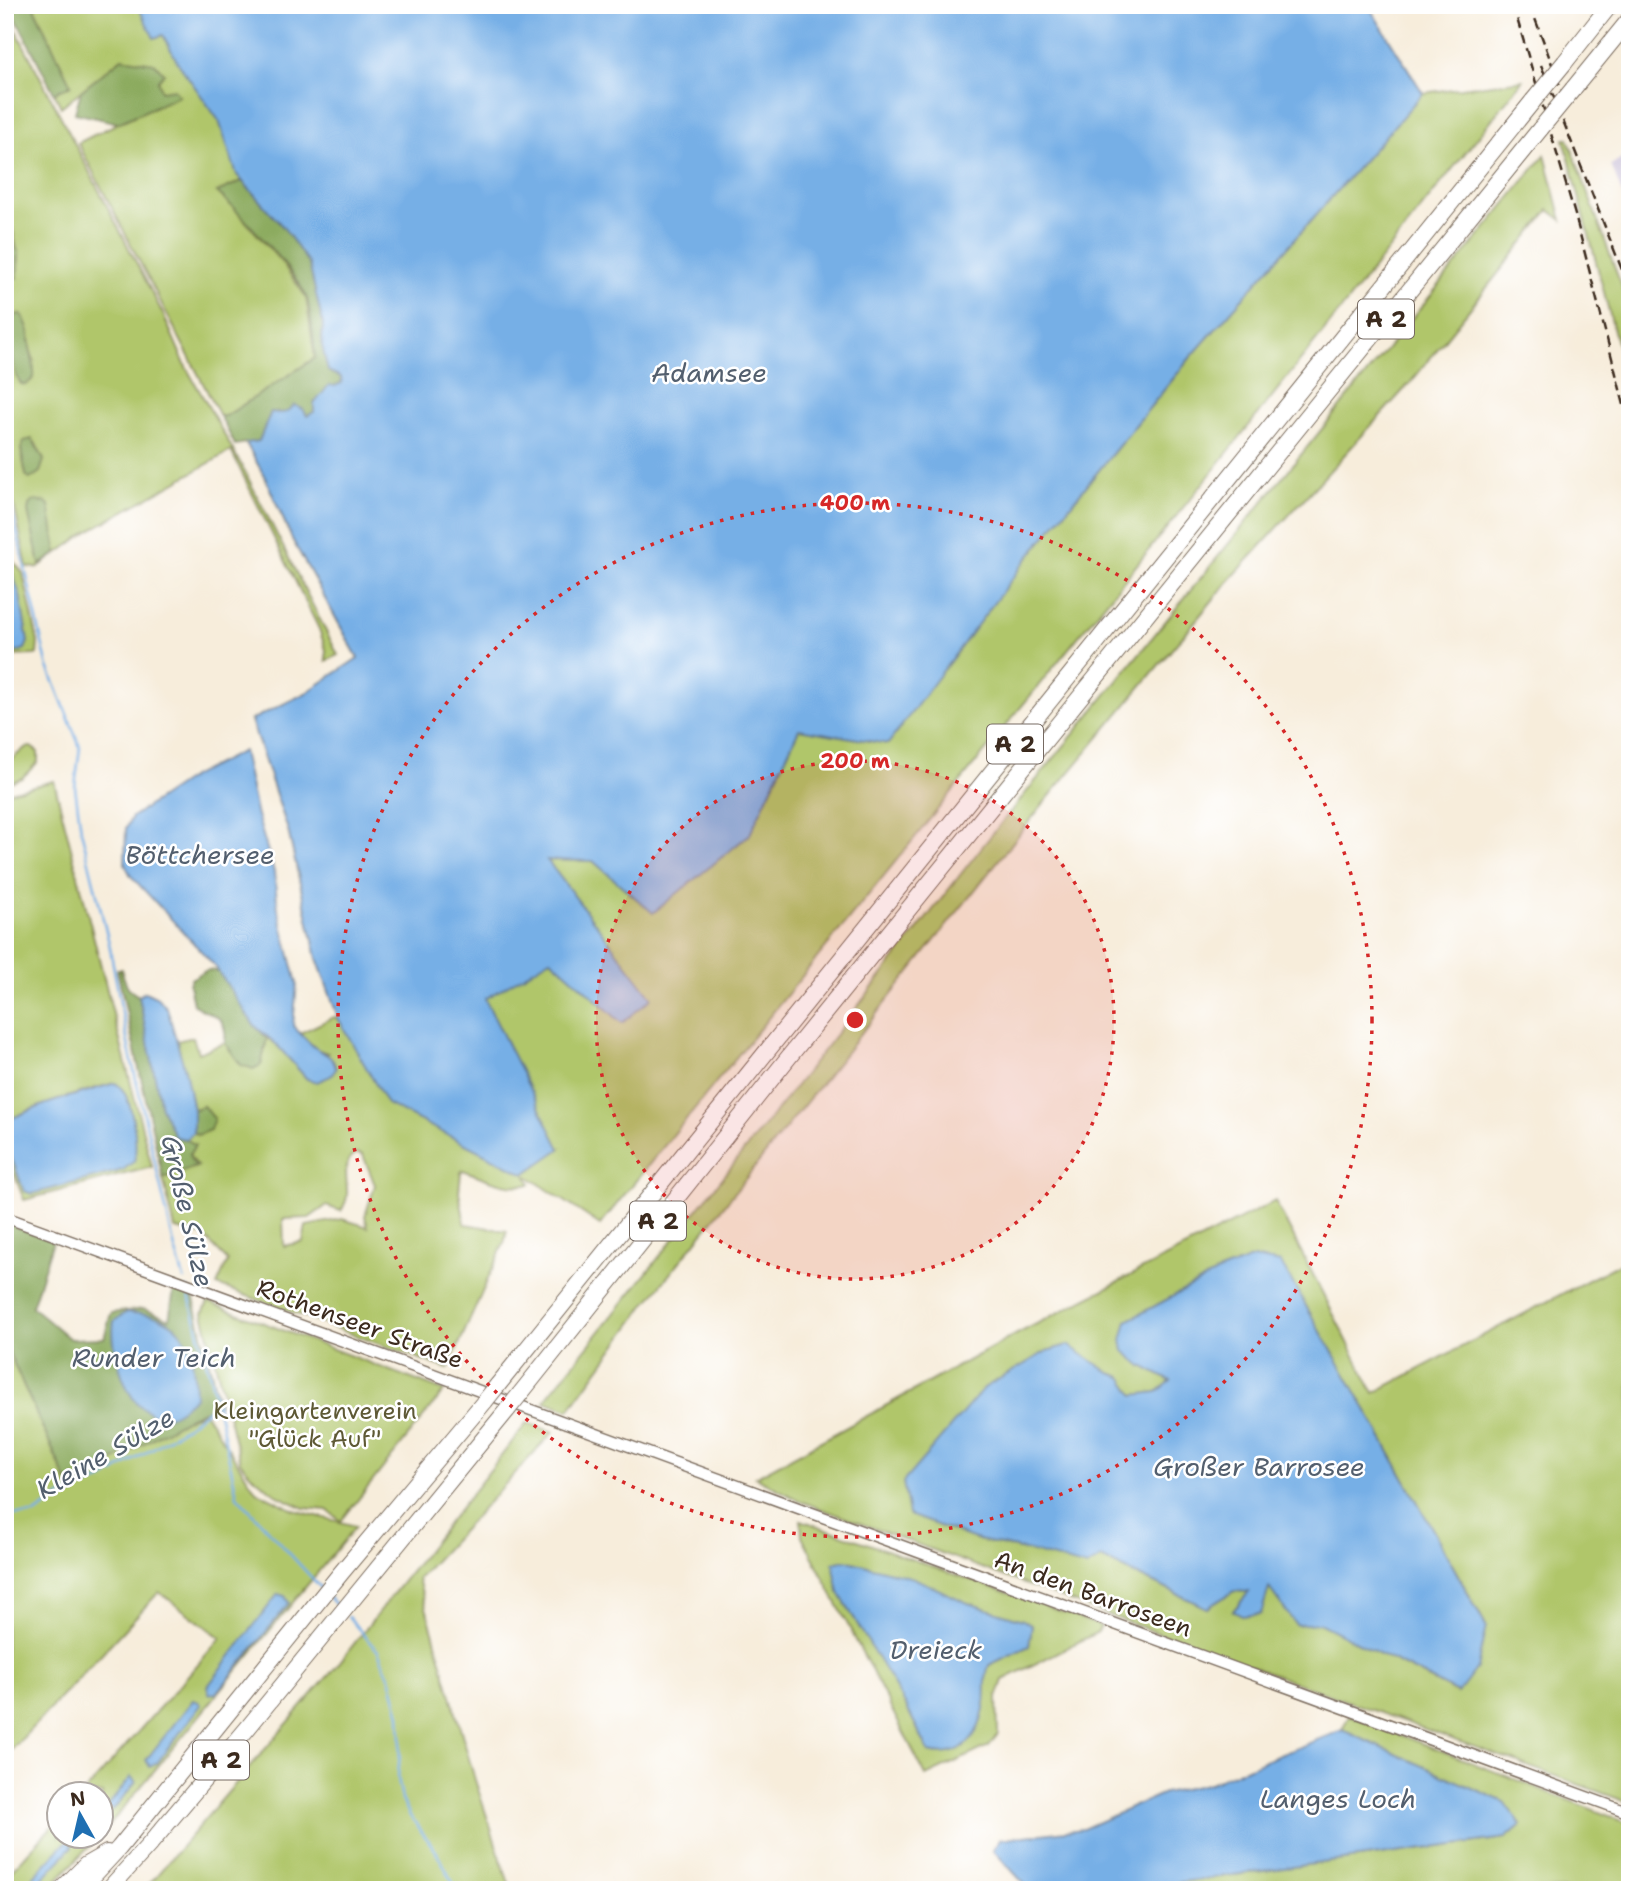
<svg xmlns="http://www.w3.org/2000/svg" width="1635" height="1895" font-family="'Shantell Sans',sans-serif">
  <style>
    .industrial { fill: #c9bfd7 }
    .green { fill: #b0c66b; stroke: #767844; stroke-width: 2; fill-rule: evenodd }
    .forest { fill: #8cab5f; stroke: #646a3e; stroke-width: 2 }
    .water { fill: #76afe6; stroke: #586c82; stroke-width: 2 }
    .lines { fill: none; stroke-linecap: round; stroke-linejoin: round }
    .stream { stroke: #76afe6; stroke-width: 2.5 }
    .minor-casing { stroke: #7d6e60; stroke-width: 13 }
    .highway-casing { stroke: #7d6e60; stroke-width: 18 }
    .minor { stroke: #fff; stroke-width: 10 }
    .highway { stroke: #fff; stroke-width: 16 }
    .rail { stroke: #3b2a1e; stroke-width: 2.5; stroke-dasharray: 10 5; stroke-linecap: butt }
    .highway-bridge-casing { stroke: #7d6e60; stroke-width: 18; stroke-linecap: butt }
    .highway-bridge { stroke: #fff; stroke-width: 16 }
    .ring { fill: none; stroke: #d62828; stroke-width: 3.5; stroke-dasharray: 3.5 7 }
    .labels { text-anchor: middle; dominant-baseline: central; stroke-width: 5; stroke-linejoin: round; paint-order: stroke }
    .shield { fill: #fff; stroke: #766a62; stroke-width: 2 }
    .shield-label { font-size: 23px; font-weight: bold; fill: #3b2a1e }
    .street-label { font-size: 24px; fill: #3b2a1e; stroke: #fff }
    .park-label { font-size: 24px; fill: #5e5935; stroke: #fff }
    .water-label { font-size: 26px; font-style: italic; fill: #535f6e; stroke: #fff }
    .centre { fill: #d62828; stroke: #fff; stroke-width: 3.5 }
    .ring-label { font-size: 21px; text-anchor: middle; font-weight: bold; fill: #d62828; stroke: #fff; stroke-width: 5; stroke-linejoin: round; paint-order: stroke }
  </style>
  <rect width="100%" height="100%" fill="#fff"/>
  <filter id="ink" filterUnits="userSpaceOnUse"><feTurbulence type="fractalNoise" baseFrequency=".0143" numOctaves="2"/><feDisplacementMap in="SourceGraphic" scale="14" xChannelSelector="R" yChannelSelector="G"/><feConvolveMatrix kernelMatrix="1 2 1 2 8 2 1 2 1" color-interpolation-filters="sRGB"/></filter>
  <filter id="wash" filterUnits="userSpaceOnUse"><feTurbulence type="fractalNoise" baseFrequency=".00686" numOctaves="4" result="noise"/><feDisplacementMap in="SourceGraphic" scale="28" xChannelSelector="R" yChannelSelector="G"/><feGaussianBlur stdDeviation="1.57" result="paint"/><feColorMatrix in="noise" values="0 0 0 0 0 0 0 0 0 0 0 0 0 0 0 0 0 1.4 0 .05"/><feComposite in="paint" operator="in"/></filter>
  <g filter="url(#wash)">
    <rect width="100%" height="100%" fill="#f7eddb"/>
    <polygon class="industrial" points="1630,154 1630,215 1611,165"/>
    <g class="green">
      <path d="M33,5H181L273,184L551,959L622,1023L652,998L547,860L593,861L653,913L750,834L799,729L888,744L1026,560L1190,358L1423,93L1523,80L1213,471L600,1225L526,1175L531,1184C508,1190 485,1178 463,1170L461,1172L459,1192L465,1224L507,1231L504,1243L448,1369L217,1285L228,1261L202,1235L175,1229L163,1178L197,1167L189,1155L195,1145L186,1139L193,1132L198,1135L203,1106L193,1110L177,1041L193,1037L198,1053L225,1043L241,1065H261L267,1038L276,1044L307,1079L328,1053L316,1049L300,1033L334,1017L339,1019L317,958L288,830L251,720L306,693L358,658L292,539L265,477L246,443L259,441L335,386L323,324L265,209L242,181L217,192L235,209L282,263L306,297L315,358L226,416H220L78,143L118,123L178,96L161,91L158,81L122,58L61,107L54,93L70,85ZM560,1148L524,1174L484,1153ZM357,1153L363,1155L375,1185L365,1216L368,1227L342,1219L306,1226L303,1242L284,1246L283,1219L309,1218L326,1206L341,1211C344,1206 347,1201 347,1195C348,1179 340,1161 357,1153Z"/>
      <path d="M5,9L163,314L186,367L242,466L338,655L326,661V650L319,629L231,451L87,532L37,568L27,567L5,461V278H16L19,258L5,195ZM9,328L29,330L30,349L34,360L13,347ZM35,442L44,460L26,475L21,449Z"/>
      <polygon points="1568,138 1630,310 1630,392 1564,139"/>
      <polygon points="1545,155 1562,220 1549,210 1411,382 1227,583 1044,803 646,1304 569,1410 544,1401 784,1101 985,843"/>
      <polygon points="5,552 23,573 38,642 37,654 35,655 5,656 13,573 9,564 5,561"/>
      <polygon points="31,747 38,752 38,762 22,778 5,784 5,765 25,748"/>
      <path d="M54,781L152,1167L24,1200L5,1150V1140L24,1191L133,1123C130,1108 129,1091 115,1083C95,1088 16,1110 5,1125V793Z"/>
      <path d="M1275,1201L1374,1393L1630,1258V1803L1133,1624L800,1501L755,1477L1019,1333ZM1254,1258L1281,1264L1368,1413L1486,1625L1457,1693L1319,1623L1268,1587L1242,1616L1233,1611L1250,1592L1234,1591L1207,1608L1101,1558L1029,1551L978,1540L957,1531L984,1388L1047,1351L1067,1345L1110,1373L1122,1377L1134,1395L1157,1392L1171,1381L1142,1366L1127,1321L1220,1271Z"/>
      <polygon points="208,1302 444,1391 341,1521 327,1510 304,1508 278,1496 250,1474 240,1462 203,1313"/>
      <polygon points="5,1344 69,1486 190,1417 205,1413 256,1491 294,1510 356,1526 102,1834 102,1794 84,1793 221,1638 159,1592 5,1757"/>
      <polygon points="527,1423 553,1432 418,1579 475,1780 511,1890 144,1890 335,1668"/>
      <path d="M801,1520L1101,1626L1098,1632L1003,1680L997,1698L998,1734L989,1746L926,1776L802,1536ZM968,1603L1022,1620L1032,1626L1029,1646L989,1665L984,1678L929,1752L905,1704Z"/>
      <polygon points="1349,1715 1630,1824 1630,1890 1137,1888 1506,1838 1521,1825 1504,1802 1342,1730"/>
      <polygon points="59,1819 60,1836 100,1836 47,1890 5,1890 5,1877"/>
    </g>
    <g class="forest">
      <polygon points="9,5 33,5 71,85 54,93"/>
      <polygon points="122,58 154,63 164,73 158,81 161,91 174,89 179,96 118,123 75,113 81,91"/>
      <path d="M242,181L284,228L309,264L323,324L322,345L328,371L341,377L342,383L335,386L314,403V412L307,416C290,411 287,414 271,412L259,441L235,445L220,416H226L315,358C313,339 312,318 307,299C301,278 236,209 217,192Z"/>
      <polygon points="5,195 15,247 19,252 17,278 5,278"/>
      <path d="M21,314C30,325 28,334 30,348C32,359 35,367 34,378L26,385L21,384C12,372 7,327 14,315Z"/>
      <polygon points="32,439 44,460 40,472 30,479 26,475 21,449 24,441"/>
      <polygon points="33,501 46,502 49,505 57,553 40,565 28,512 29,505"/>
      <path d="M117,969H121C125,981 126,990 139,996L161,1107L175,1137L186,1139L195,1145L189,1155L192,1162L197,1166L163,1178Z"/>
      <path d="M207,970L218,971L254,1025L267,1038L261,1065L253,1069L241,1065L225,1043C228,1012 211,1018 193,1004L189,984L191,979Z"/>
      <polygon points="203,1106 214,1118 210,1130 198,1135 193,1132 193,1110"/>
      <polygon points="5,1223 53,1241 32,1307 70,1339 104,1338 111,1313 144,1309 169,1319 175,1285 192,1291 219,1404 190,1417 69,1486 5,1344"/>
    </g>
    <g class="water">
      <path d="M137,5H1368L1423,93L1190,358L1026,560L888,744L799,729L750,834L653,913L593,861L547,860L652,998L622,1023L551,959L485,999L560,1149L524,1174L387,1104L339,1020L317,958L288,830L251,720L306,693L358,658L292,539L265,477L246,443L259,441L271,412C282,414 288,414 294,405L303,409L307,416L314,412V404L329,385L335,386L342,383L341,377L328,371L322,345L323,324L309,264L284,228L237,175L219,121L178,63L163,35L154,38Z"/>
      <polygon points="5,561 9,564 20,595 28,642 25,649 5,656"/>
      <path d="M243,751L256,812L274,872L278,909L297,983L293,1026C299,1032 306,1040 313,1046C324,1055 333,1054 336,1069L331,1076L317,1082L307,1079L276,1044L254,1025L215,966L131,876L125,864L126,828L132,817L193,776Z"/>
      <polygon points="145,992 158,998 167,1008 185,1070 193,1110 193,1132 186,1139 175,1137 161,1107 139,996"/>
      <path d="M115,1083C132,1091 139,1144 134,1161L123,1170L32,1194L24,1191L5,1140V1121L46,1104Z"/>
      <polygon points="1254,1258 1281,1263 1368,1413 1486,1626 1477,1668 1458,1693 1319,1623 1296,1625 1269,1588 1261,1614 1242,1616 1233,1611 1249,1592 1234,1591 1207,1608 1101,1558 1087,1567 1029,1551 978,1540 909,1515 903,1482 984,1388 1047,1351 1068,1345 1110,1373 1122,1377 1134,1395 1157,1392 1171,1381 1142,1366 1124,1351 1122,1340 1127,1321 1220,1271"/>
      <path d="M127,1312C137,1314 150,1314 160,1318C194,1331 194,1366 195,1397L180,1410L161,1421C154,1415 145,1410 138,1404C123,1389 110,1343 114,1321Z"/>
      <path d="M845,1560L914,1578L968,1603L1023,1620L1032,1626L1029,1646L989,1665C984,1678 987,1689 985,1703C981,1734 962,1761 929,1752L905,1704L839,1593L833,1563Z"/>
      <polygon points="278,1594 285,1596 289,1603 217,1693 209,1694 208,1686"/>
      <polygon points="193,1700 199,1702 201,1705 157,1763 150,1767 146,1760"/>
      <polygon points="1342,1730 1504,1802 1521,1825 1506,1838 1137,1888 1029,1889 993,1850 1000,1839 1083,1829 1164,1793 1207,1784"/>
      <polygon points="131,1777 136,1782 113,1810 107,1807"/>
      <polygon points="69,1839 73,1846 32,1890 21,1890"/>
    </g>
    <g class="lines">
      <g class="stream">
        <polyline points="5,481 47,664 80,747 75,787 81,830 109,943 129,1049 175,1249 184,1279"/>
        <polyline points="187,1288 217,1403 237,1496 322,1589"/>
        <polyline points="5,1515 35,1514 64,1494 101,1480 160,1444 187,1426 215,1404"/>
        <polyline points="329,1597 338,1607"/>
        <polyline points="348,1617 378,1651 391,1681 400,1715 401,1739 398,1778 402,1799 410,1816 436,1851 457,1890"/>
      </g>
    </g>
  </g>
  <g filter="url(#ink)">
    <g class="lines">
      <g class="minor-casing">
        <polyline id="minor" points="5,1217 1630,1813"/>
      </g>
      <g class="highway-casing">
        <g id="highway">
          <polyline points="1565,62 1610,5"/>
          <polyline points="1573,89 1630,19"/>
          <polyline points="497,1386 1533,101"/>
          <polyline points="520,1394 796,1048 1541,128"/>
          <polyline points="61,1890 86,1865 107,1853"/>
          <polyline points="80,1890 119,1848 341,1573 485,1401"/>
          <polyline points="108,1890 149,1845 246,1730 508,1409"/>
        </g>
      </g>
      <use href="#minor" class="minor"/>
      <use href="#highway" class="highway"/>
      <g class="rail">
        <polyline points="1513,5 1575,215 1630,428"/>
        <polyline points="1530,5 1566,102"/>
        <polyline points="1541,65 1630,290"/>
      </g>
      <g class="highway-bridge-casing">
        <g id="highway-bridge">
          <polyline points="1533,101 1565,62"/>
          <polyline points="1541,128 1573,89"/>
          <polyline points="485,1401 497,1386"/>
          <polyline points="508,1409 520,1394"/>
        </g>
      </g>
      <use href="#highway-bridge" class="highway-bridge"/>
    </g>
  </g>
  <circle cx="855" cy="1020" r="259" fill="#d62828" fill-opacity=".12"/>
  <g class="ring">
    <circle cx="855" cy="1020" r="259"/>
    <circle cx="855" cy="1020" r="517"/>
  </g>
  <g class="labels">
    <g class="shield">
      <rect x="1358" y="299.5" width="56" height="39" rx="5"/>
      <rect x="987" y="724.5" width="56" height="39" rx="5"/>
      <rect x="630" y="1201.5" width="56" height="39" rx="5"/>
      <rect x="193" y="1740.5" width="56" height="39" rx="5"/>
    </g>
    <g class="shield-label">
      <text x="1386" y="319">A 2</text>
      <text x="1015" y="744">A 2</text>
      <text x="658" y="1221">A 2</text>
      <text x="221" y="1760">A 2</text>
    </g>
    <g class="street-label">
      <text transform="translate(360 1324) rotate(20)">Rothenseer Straße</text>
      <text transform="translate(1093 1594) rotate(20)">An den Barroseen</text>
    </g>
    <g class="park-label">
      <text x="315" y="1411">Kleingartenverein<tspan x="315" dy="28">"Glück Auf"</tspan></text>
    </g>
    <g class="water-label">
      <text x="709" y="372">Adamsee</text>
      <text x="200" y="854">Böttchersee</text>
      <text transform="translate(188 1211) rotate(77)">Große Sülze</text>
      <text x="154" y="1357">Runder Teich</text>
      <text transform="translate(105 1453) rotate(-30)">Kleine Sülze</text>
      <text x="1259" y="1466">Großer Barrosee</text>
      <text x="936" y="1649">Dreieck</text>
      <text x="1338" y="1798">Langes Loch</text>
    </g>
  </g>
  <circle cx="855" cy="1020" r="10" class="centre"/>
  <g class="ring-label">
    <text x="855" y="510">400 m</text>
    <text x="855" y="768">200 m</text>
  </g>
  <rect width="1635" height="1895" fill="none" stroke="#fff" stroke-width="28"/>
  <g transform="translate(80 1815) rotate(352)"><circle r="33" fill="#ffffff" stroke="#b1aaa5" stroke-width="2"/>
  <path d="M0-5L12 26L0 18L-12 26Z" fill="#1f6fb2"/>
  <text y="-10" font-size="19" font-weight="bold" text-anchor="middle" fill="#3b2a1e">N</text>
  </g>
</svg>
